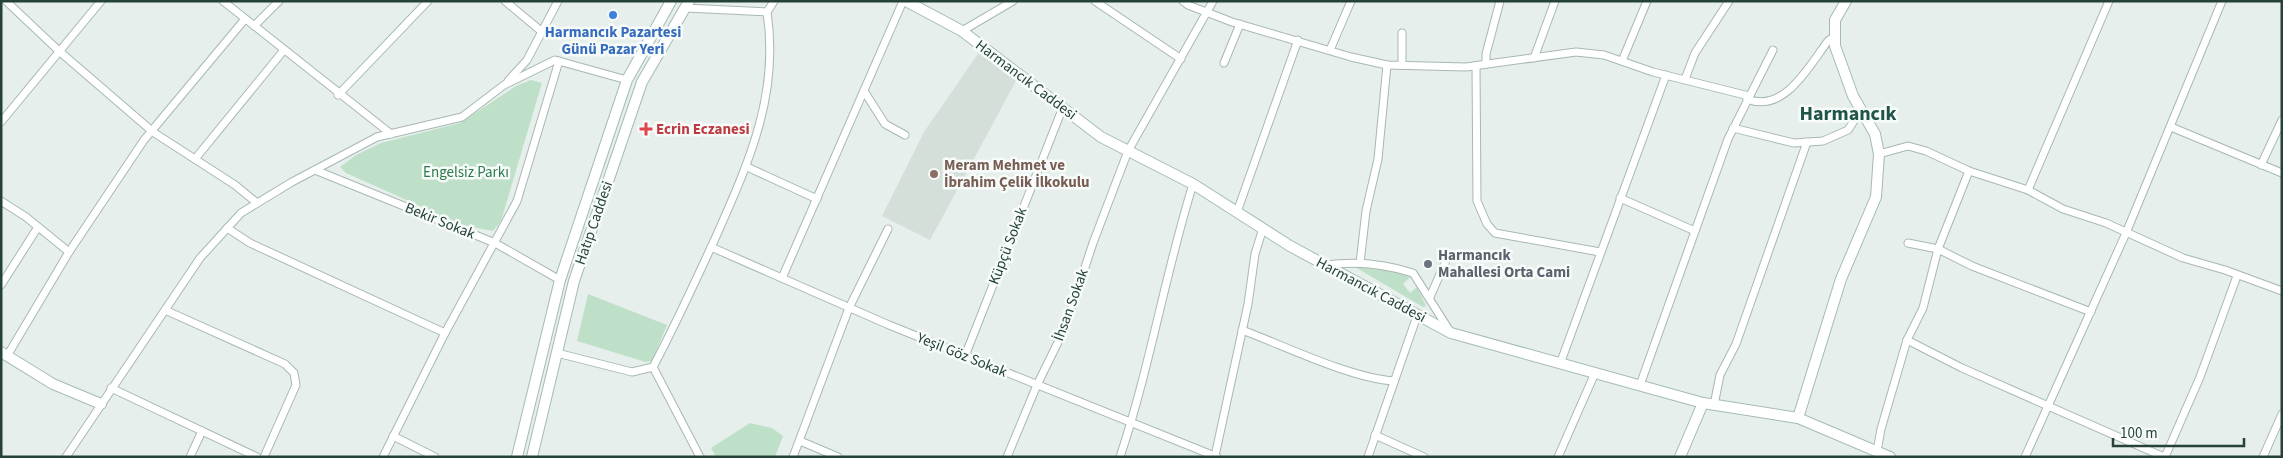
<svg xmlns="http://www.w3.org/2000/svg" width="2283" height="458" font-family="'Source Sans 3',sans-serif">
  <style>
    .built { fill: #d4dfda }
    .green { fill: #bfe0c8 }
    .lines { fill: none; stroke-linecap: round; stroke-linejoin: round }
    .street-casing { stroke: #a8b8b2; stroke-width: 9 }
    .secondary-casing { stroke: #a4bbb3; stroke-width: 12 }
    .street { stroke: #fff; stroke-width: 7 }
    .secondary { stroke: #fff; stroke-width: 10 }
    .shop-dot { fill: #3f7fe0; stroke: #f7fbf9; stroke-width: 2 }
    .health-dot { fill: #e0444e; stroke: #f7fbf9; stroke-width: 2 }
    .education-dot { fill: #8d6e63; stroke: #f7fbf9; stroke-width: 2 }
    .worship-dot { fill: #6b7280; stroke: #f7fbf9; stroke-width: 2 }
    .labels { text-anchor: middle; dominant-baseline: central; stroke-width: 5; stroke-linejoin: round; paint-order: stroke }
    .shop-label { font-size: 15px; font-weight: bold; fill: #366cbe; stroke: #f7fbf9 }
    .street-label { font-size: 15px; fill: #24423a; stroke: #f7fbf9 }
    .health-label { font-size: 15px; font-weight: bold; fill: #be3a42; stroke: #f7fbf9; text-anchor: start }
    .education-label { font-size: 15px; font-weight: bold; fill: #785e54; stroke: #f7fbf9; text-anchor: start }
    .park-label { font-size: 15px; fill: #2d7a4b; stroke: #f7fbf9 }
    .worship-label { font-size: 15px; font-weight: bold; fill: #5b616d; stroke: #f7fbf9; text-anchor: start }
    .district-label { font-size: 20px; font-weight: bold; fill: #1f5548; stroke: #f7fbf9 }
  </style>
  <rect width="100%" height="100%" fill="#e6efeb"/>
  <polygon class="built" points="980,51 1017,79 930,240 882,216 924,132"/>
  <g class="green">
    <polygon points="531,80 542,83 501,221 493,231 462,225 346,173 340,167 356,155 381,143 460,123 516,86"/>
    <polygon points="1355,267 1398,271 1410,277 1403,284 1410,293 1417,287 1426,306 1423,307"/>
    <polygon points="588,294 667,325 652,361 646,362 577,341"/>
    <polygon points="750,423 772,428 783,436 775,457 716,457 711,448"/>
  </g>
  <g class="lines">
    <g class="street-casing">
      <g id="street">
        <polyline points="6,1 59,51 153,132 235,185 257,203"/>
        <polyline points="223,1 391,134"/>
        <polyline points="505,1 541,31"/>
        <polyline points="1095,1 1181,59"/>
        <polyline points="1183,1 1188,5 1232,22 1351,57 1387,65 1466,67 1576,52 1604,55 1653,72 1749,96"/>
        <polyline points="685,8 767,12 774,1"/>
        <polyline points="254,26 279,1"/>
        <polyline points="962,31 1013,1"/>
        <polyline points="1330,50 1351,1"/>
        <polyline points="1534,58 1555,1"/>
        <polyline points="1622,61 1647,1"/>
        <polyline points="1224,63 1240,24"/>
        <polyline points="1486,64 1486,54 1500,1"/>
        <polyline points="1402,65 1402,33"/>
        <polyline points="1476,66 1477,201 1487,224 1495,233 1600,252"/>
        <polyline points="1685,79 1695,53 1729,1"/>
        <polyline points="508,81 527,60 558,1"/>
        <polyline points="864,91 885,124 905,135"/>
        <polyline points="338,95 428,1"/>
        <path d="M1747,99C1784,114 1809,66 1828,41L1835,36"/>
        <polyline points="1,122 101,1"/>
        <polyline points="2171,127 2282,173"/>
        <polyline points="1733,128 1794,143 1823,141 1848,130 1861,110"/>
        <polyline points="1879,154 1908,146 1926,151 1969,171 2028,190 2063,209 2106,223 2183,258 2225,270 2282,291"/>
        <polyline points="195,159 284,50"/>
        <polyline points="2261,165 2282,120"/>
        <polyline points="747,167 817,199"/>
        <polyline points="315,170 495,243 560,280"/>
        <polyline points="2028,190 2109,1"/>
        <polyline points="1620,198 1695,231"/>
        <polyline points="1,201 26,217 69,252"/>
        <polyline points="1237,212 1298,40"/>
        <polyline points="227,228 250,243 445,333"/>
        <polyline points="1908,243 1938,249 1972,266 2091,312"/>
        <polyline points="711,247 889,325 1217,457"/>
        <polyline points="1360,263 1366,211 1378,159 1387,65"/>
        <path d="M1326,265C1356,261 1385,264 1413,273L1451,333"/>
        <polyline points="782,278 903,1"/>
        <polyline points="1,285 38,227"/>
        <polyline points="1430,297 1448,256"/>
        <polyline points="165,310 285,364 294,373 296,385 264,457"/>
        <path d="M1242,330C1285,346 1350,378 1394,381"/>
        <polyline points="1907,340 1962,368 2164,457"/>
        <path d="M557,353L632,372L653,367C675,326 694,284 714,241C747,166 780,97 767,12"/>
        <polyline points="7,356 69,252 144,140 245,19"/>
        <polyline points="965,356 1063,107"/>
        <polyline points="1560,364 1666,75"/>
        <polyline points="653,367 700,457"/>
        <polyline points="1640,385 1728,139 1773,50"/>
        <polyline points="111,388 257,457"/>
        <polyline points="1714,405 1720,375 1736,344 1807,142"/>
        <polyline points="1375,435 1424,457"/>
        <polyline points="393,436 435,457"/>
        <polyline points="800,441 838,457"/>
        <polyline points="1877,451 1881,429 1907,340 1923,308 1938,249 1969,171"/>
        <polyline points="1215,456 1248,304 1255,254 1263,228"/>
        <polyline points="66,457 200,258 241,213 292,182 377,137 462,117 504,85 555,60 627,80"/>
        <polyline points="190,457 202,431"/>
        <polyline points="383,457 445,333 517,201 559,61"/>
        <polyline points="793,457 849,308 888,229"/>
        <polyline points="1007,457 1037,385 1065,328 1093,243 1128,151 1213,1"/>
        <path d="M1120,457C1150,367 1165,274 1193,184"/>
        <polyline points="1368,457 1417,316"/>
        <polyline points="1558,457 1595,373"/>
        <polyline points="2025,457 2126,233 2222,1"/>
        <polyline points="2165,457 2200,377 2237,276"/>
        <polyline points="2263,457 2282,414"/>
      </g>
    </g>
    <g class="secondary-casing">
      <g id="secondary">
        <polyline points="906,1 962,31 1101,137 1193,184 1290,246 1451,333 1703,403 1798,418 1890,457"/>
        <polyline points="1,352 53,384 101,404"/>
        <polyline points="1798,418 1841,279 1876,197 1879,154 1875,134 1853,96 1835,46 1835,20 1846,1"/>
        <polyline points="517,457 560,280 627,80 671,1"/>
        <polyline points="532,457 574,281 642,82 689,1"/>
        <polyline points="1680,457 1703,403"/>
      </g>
    </g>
    <use href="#street" class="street"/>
    <use href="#secondary" class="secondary"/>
  </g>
  <circle class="shop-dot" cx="613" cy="15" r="5"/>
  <path class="health-dot" d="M643.5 121.5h5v5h5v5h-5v5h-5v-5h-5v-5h5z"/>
  <circle class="education-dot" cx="934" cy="174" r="5"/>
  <circle class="worship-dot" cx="1428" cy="264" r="5"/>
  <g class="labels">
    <g class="shop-label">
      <text x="613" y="32">Harmancık Pazartesi<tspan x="613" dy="17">Günü Pazar Yeri</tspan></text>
    </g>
    <g class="street-label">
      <text transform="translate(1026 80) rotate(37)">Harmancık Caddesi</text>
      <text transform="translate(440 221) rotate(22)">Bekir Sokak</text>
      <text transform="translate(594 223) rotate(-71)">Hatıp Caddesi</text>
      <text transform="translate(1008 246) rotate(-69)">Küpçü Sokak</text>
      <text transform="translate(1371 290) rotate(28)">Harmancık Caddesi</text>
      <text transform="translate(1071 305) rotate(-70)">İhsan Sokak</text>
      <text transform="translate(962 355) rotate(22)">Yeşil Göz Sokak</text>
    </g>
    <g class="health-label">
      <text x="656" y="129">Ecrin Eczanesi</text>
    </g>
    <g class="education-label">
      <text x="944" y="165">Meram Mehmet ve<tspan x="944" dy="17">İbrahim Çelik İlkokulu</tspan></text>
    </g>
    <g class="park-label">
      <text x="466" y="172">Engelsiz Parkı</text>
    </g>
    <g class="worship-label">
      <text x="1438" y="255">Harmancık<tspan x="1438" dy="17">Mahallesi Orta Cami</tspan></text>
    </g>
    <g class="district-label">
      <text x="1848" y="114">Harmancık</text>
    </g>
  </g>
  <rect width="2283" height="458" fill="none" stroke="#24423a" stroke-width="5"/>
  <path d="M2113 438v8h131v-8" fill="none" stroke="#24423a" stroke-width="2.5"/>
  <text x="2120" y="438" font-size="15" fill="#24423a" stroke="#f7fbf9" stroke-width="4" paint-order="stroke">100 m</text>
</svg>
